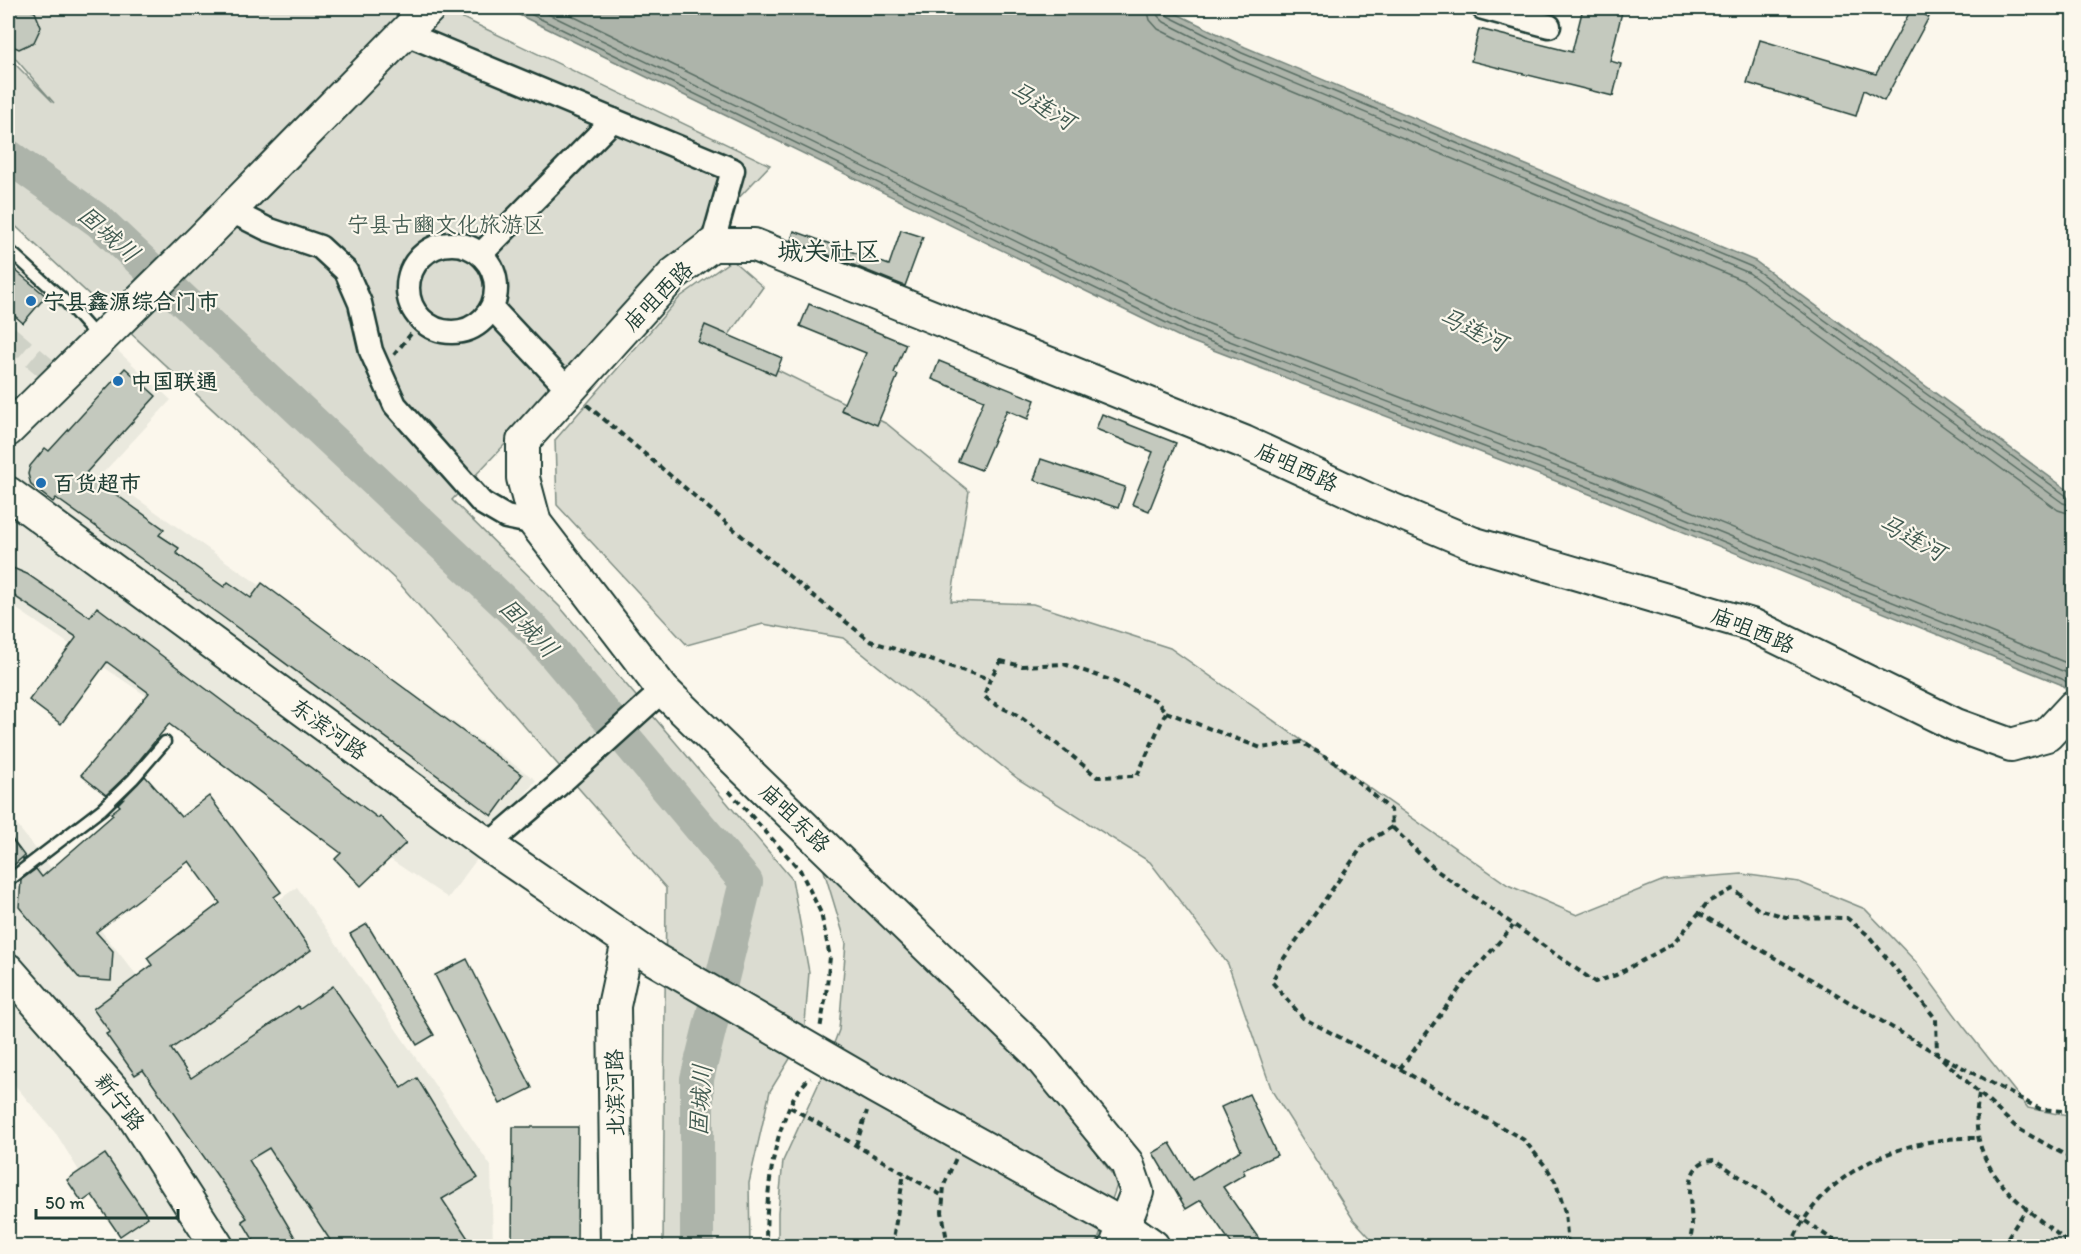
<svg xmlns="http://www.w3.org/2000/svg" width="2081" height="1254" font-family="Itim,'LXGW WenKai TC',sans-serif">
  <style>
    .built { fill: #eae9de }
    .green { fill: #dbdcd1; stroke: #7d8c82; stroke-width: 1.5 }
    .water { fill: #adb4aa; stroke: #74847b; stroke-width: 1.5 }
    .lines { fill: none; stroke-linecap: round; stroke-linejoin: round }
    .shore { stroke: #586d63; stroke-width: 1.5 }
    .river { stroke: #adb4aa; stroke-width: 34 }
    .building { fill: #c4c9be; stroke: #1f3d34; stroke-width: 1.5 }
    .street-tunnel { stroke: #cfd2c7; stroke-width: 22; stroke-dasharray: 22 11; stroke-linecap: butt }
    .lane-casing { stroke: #1f3d34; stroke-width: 15 }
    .street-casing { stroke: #1f3d34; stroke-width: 27 }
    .secondary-casing { stroke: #1f3d34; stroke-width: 36 }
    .path { stroke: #1f3d34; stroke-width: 4; stroke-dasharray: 6 4.5; stroke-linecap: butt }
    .lane { stroke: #fbf7ec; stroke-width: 10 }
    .street { stroke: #fbf7ec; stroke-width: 22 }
    .secondary { stroke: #fbf7ec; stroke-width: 32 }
    .poi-dot { fill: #1f6fb2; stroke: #fbf7ec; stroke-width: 2 }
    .labels { text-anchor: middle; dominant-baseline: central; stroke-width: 4.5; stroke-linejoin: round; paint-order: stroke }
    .park-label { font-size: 22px; fill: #455d53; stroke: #fbf7ec }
    .street-label { font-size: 22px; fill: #1f3d34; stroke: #fbf7ec }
    .poi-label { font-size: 22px; font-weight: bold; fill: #1f3d34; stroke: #fbf7ec; text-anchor: start }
    .water-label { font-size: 24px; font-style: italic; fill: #425b52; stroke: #fbf7ec }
    .quarter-label { font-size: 26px; fill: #1f3d34; stroke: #fbf7ec }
  </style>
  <rect width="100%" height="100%" fill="#fbf7ec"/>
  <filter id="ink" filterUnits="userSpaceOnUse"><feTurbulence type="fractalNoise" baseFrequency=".0167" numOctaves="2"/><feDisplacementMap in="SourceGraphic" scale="12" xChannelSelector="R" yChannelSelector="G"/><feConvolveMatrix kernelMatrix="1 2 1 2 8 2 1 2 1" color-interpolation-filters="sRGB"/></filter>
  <g filter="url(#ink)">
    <g class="built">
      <polygon points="8,245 82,310 78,314 171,400 102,474 536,780 448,898 8,603"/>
      <polygon points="8,814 150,992 297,887 491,1166 493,1246 125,1246 57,1135 8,1077"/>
    </g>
    <g class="green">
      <polygon points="8,8 442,8 770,165 452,500 560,607 792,879 809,972 804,1036 770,1091 749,1183 750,1246 663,1246 666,888 399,583 8,219 8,57 54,103 8,50"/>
      <polygon points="732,260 763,287 723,343 887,424 969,491 951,601 1033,604 1170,648 1508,885 1577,915 1664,880 1742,874 1799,882 1865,909 1916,962 1964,1027 2028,1108 2073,1117 2073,1246 1378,1246 1353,1219 1272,1091 1228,964 1150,862 1018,779 843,638 763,624 687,645 557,505 555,440 680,297"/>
      <polygon points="822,864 1020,1052 1118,1182 1096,1246 778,1246 778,1212 783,1161 818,1085 839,1030 846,943"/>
    </g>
    <polygon class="water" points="505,8 1165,8 1245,47 1755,261 2073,494 2073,694 2060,684 1592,495 1182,338"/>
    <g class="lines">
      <g class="shore">
        <polyline points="518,8 1185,332 1594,489 2062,679 2074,687"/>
        <polyline points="536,8 1188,325 1597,482 2065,672 2074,677"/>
        <polyline points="556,8 1191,317 1600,474 2074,666"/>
        <polyline points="1147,8 1150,20 1158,29 1236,68 1744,281 2058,510 2074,515"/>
        <polyline points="1156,8 1158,16 1164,22 1239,60 1749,273 2063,503 2074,506"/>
        <polyline points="1164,8 1168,16 1242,53 1752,267 2068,497 2074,498"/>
      </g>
      <polyline class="river" points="8,156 100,222 535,631 746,882 697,1079 697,1246"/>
    </g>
    <g class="building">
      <polygon points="8,8 25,8 35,12 41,27 34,42 19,49 8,44"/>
      <polygon points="1583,8 1623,8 1610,61 1621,64 1613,96 1471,61 1479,29 1572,52"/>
      <polygon points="1912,8 1929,17 1884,101 1864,90 1856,116 1747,83 1760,40 1876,74"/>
      <polygon points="901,230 923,237 905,286 791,240 794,231 889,265"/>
      <polygon points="8,264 46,296 23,323 8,310"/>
      <polygon points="809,304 906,344 894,373 898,375 877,425 841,410 866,353 800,326"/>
      <polygon points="705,325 782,358 775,375 698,342"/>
      <polygon points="939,361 1035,400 1028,419 1007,410 981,470 958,461 984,400 932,379"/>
      <polygon points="125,368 156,396 86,473 164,529 159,535 179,548 176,553 224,587 228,582 251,598 262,583 522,775 492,816 220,615 56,498 53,502 31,485 28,474 30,466 45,448 49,451"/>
      <polygon points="1102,414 1176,443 1149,511 1132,504 1153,452 1096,429"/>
      <polygon points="1041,459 1125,487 1118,508 1034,480"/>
      <polygon points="8,566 27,574 90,617 97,607 378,818 380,816 406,843 361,886 335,859 341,853 169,724 128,774 106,795 81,775 149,693 107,662 61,724 29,700 76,638 75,636 8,592"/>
      <polygon points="145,776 181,817 209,796 281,892 274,897 311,950 171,1049 191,1078 298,1006 300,1009 333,986 402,1088 417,1078 478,1178 442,1199 473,1246 334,1246 269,1148 249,1160 300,1246 257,1246 242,1221 247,1218 143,1070 135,1075 106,1034 110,1032 93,1009 152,965 147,958 220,903 189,861 96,932 113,951 111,981 80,979 19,907 21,880 36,869 42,877 113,815 111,813 120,806 118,804"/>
      <polygon points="8,834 26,858 23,860 23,857 8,870"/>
      <polygon points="367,924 434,1035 417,1045 350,934"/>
      <polygon points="467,959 532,1088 500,1104 435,975"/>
      <polygon points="1249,1094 1277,1155 1243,1170 1245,1174 1223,1187 1264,1246 1233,1246 1201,1200 1186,1209 1153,1153 1170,1143 1192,1180 1241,1150 1221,1107"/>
      <polygon points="513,1127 578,1127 577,1246 512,1246"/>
      <polygon points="105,1154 148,1217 120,1236 92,1195 82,1202 67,1180"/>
    </g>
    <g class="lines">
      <polyline class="street-tunnel" points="8,336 59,379"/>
      <g class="lane-casing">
        <g id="lane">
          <polyline points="8,249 65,301 97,337"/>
          <polyline points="8,881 102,809 133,779 165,742"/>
        </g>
      </g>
      <g class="street-casing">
        <g id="street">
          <polyline points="1483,8 1549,26"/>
          <polyline points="404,33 733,170 712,245"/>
          <polyline points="229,210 267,229 320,247 346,271 360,303 371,351 395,405 482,503 506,517 535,523"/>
          <circle cx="452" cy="288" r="44"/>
          <polyline points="481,254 613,120"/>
          <polyline points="492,308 569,390"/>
          <polyline points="488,845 556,787 663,690"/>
        </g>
      </g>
      <g class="secondary-casing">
        <g id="secondary">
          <polyline points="8,430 202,239 429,8"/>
          <polyline points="8,493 488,845 654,959 875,1087 1125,1226 1153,1246"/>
          <polyline points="8,970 127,1106 217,1246"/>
          <polyline points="617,1246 614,1006 628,941"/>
          <polyline points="1116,1246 1137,1192 1127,1163 1035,1051 663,690 535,523 523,478 523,441 674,274 712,245 754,245 1244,442 1367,499 1472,543 1752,625 1956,725 2011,745 2047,735 2074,706"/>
        </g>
      </g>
      <g class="path">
        <polyline points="394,355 422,320"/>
        <polyline points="587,405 795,581 870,641 990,679"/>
        <path d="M1001,661L1022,666L1064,664L1113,681L1155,700L1166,712L1137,776L1097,777C1072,755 1047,736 1020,717C1008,709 994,706 984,696L990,679Z"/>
        <polyline points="1166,712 1261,748 1301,742 1336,763 1391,810 1392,827 1436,870 1595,982 1616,975 1674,943 1708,902 1733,889 1758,909 1786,917 1847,918 1868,935 1936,1019 1937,1054 2017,1128 2074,1160"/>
        <polyline points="729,791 800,870 821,913 830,957 826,995 820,1029"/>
        <polyline points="1392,827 1364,844 1282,961 1272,982 1303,1018 1400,1069 1524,1140 1547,1168 1556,1183 1565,1212 1568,1246"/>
        <polyline points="1699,913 1937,1054"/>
        <polyline points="1943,1057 2040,1109 2074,1112"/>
        <polyline points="1400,1069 1466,980 1513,926"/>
        <path d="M1979,1094C1964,1171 2021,1203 2072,1246"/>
        <polyline points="790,1107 943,1196"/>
        <polyline points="856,1145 867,1111"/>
        <path d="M766,1246C766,1198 771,1143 793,1099C797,1091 804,1084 810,1077"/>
        <polyline points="892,1246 904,1173"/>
        <polyline points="948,1246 942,1212 944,1185 956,1158"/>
        <path d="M1687,1246C1690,1240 1692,1234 1692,1227C1692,1204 1680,1160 1715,1160L1842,1246"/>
        <path d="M1791,1246C1819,1172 1903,1136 1977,1138"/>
        <polyline points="2002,1246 2027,1208"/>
      </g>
      <use href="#lane" class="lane"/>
      <use href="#street" class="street"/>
      <use href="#secondary" class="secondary"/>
    </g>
  </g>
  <g class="poi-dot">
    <circle cx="31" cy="301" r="6"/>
    <circle cx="118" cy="381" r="6"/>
    <circle cx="41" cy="483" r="6"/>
  </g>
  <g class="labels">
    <g class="park-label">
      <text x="446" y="224">宁县古豳文化旅游区</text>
    </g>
    <g class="street-label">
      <text transform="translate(658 296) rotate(-45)">庙咀西路</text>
      <text transform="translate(1297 467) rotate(25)">庙咀西路</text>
      <text transform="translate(1753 630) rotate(22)">庙咀西路</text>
      <text transform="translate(329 729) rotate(36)">东滨河路</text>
      <text transform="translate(795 818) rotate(44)">庙咀东路</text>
      <text transform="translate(615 1093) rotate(-91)">北滨河路</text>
      <text transform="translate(120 1102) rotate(52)">新宁路</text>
    </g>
    <g class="poi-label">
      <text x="43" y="301">宁县鑫源综合门市</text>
      <text x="130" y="381">中国联通</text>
      <text x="53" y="483">百货超市</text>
    </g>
    <g class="water-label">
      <text transform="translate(1042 105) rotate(31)">马连河</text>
      <text transform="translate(109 234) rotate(41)">固城川</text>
      <text transform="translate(1473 329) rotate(25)">马连河</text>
      <text transform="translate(1912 537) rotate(28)">马连河</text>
      <text transform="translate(529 628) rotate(46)">固城川</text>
      <text transform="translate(700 1100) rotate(-86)">固城川</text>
    </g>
    <g class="quarter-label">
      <text x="829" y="251">城关社区</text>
    </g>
  </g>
  <rect width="2081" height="1254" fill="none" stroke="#fbf7ec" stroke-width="30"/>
  <rect x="15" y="15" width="2051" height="1224" fill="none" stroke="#1f3d34" stroke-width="2" filter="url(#ink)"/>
  <path d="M36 1209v9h142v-9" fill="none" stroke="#1f3d34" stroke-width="3"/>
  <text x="45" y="1209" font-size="18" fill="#1f3d34" stroke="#fbf7ec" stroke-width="4.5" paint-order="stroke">50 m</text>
</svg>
